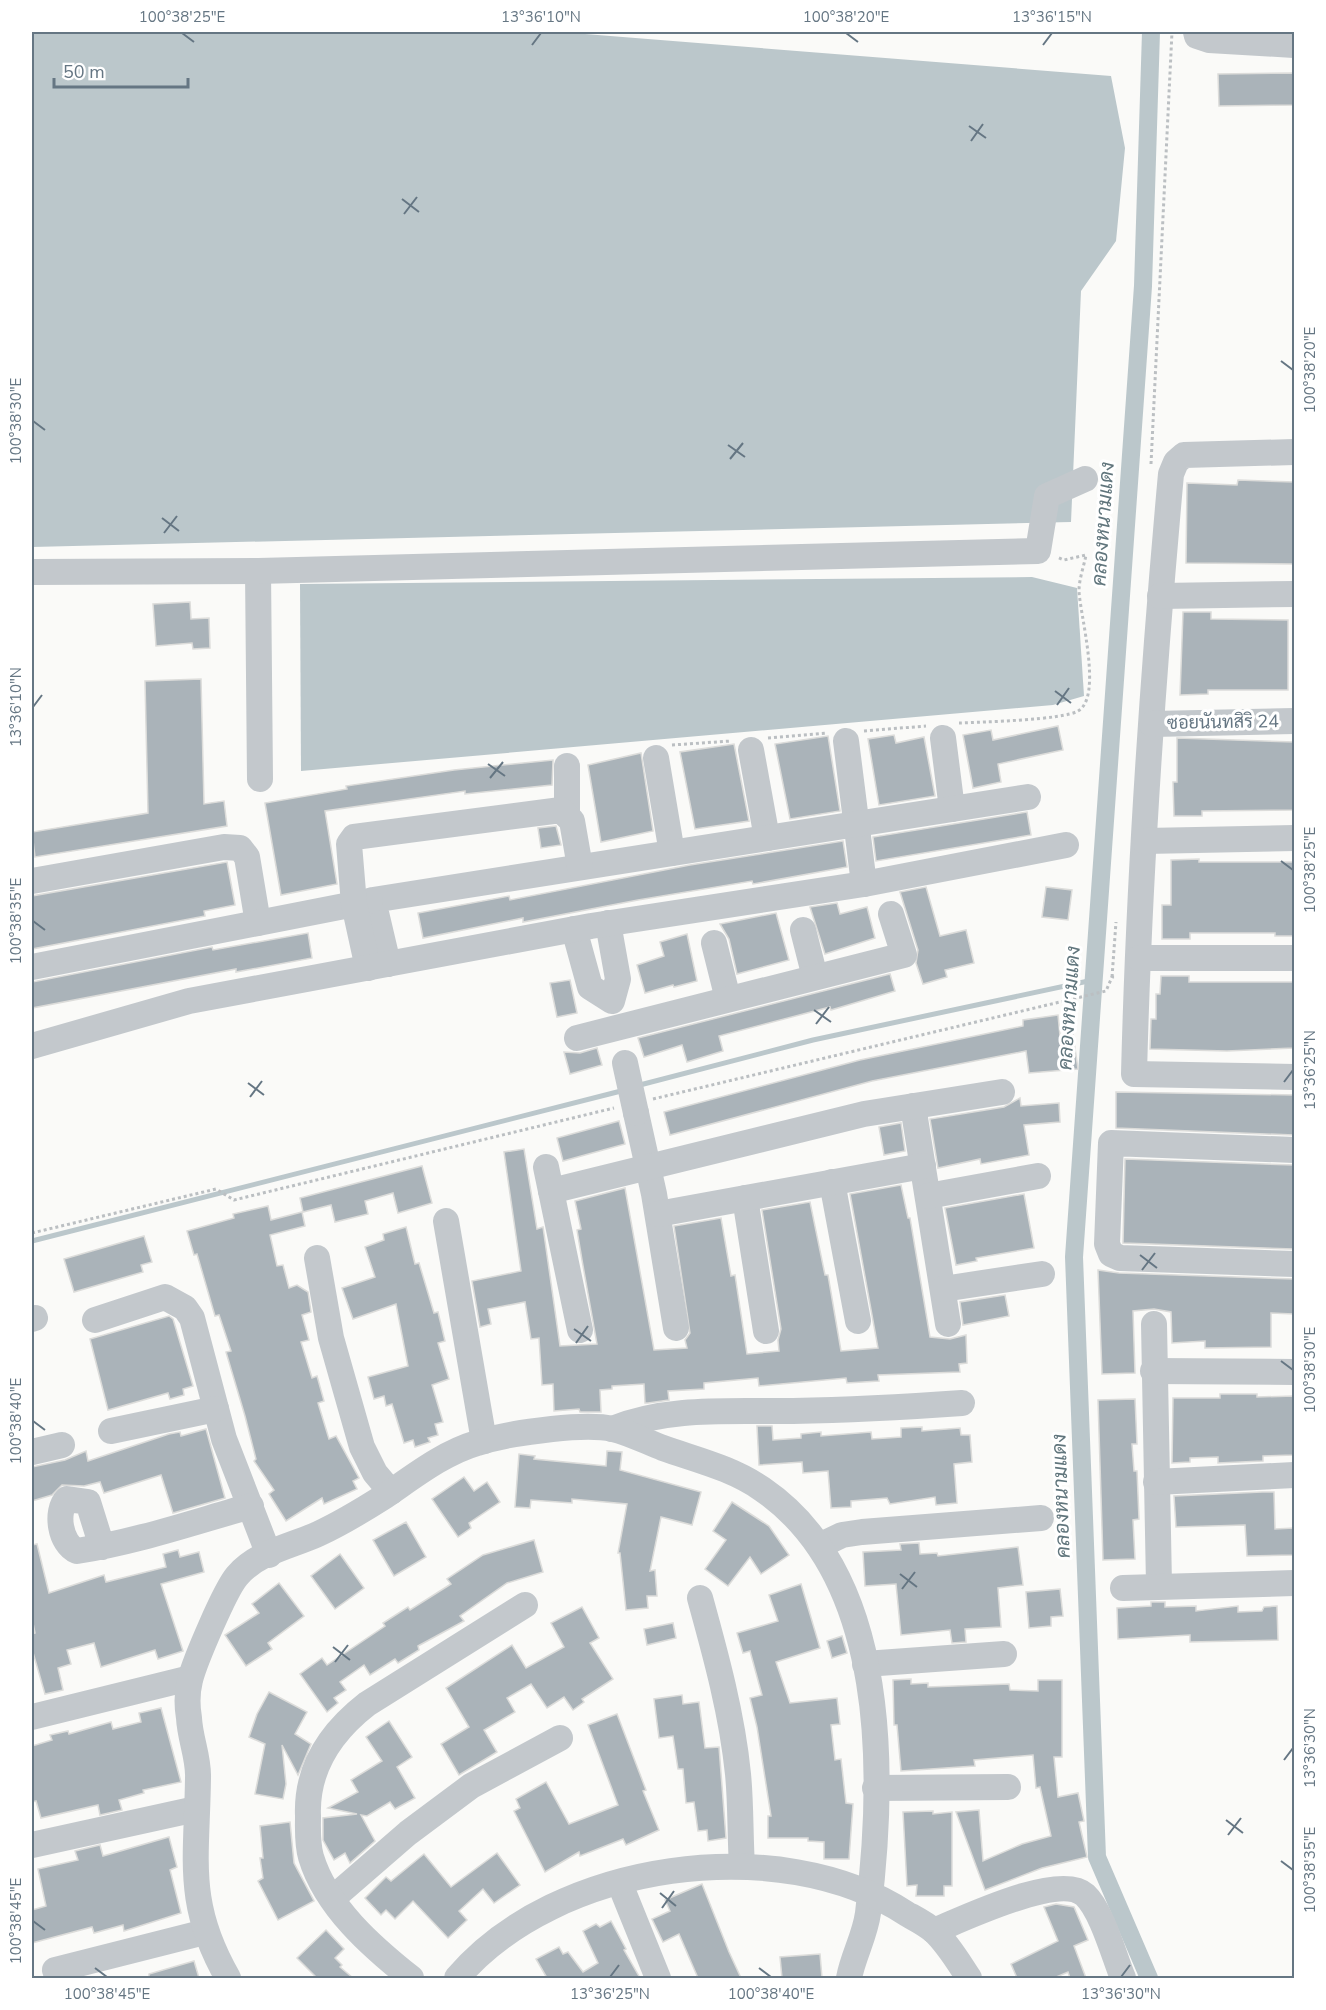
<svg xmlns="http://www.w3.org/2000/svg" width="1326" height="2010" font-family="'Nunito Sans',Sarabun,sans-serif">
  <style>
    .water { fill: #bbc7cb }
    .lines { fill: none; stroke-linecap: round; stroke-linejoin: round }
    .stream { stroke: #bbc7cb; stroke-width: 5 }
    .canal { stroke: #bbc7cb; stroke-width: 18 }
    .building { fill: #aab3b9; stroke: #dcdcda; stroke-width: 1.5 }
    .path { stroke: #bbbfc2; stroke-width: 3; stroke-dasharray: 3 3; stroke-linecap: butt }
    .minor { stroke: #c3c8cc; stroke-width: 26 }
    .minor-bridge { stroke: #c3c8cc; stroke-width: 26 }
    .ticks { fill: none; stroke: #657683; stroke-width: 2 }
    .labels { text-anchor: middle; dominant-baseline: central; stroke-width: 6; stroke-linejoin: round; paint-order: stroke }
    .street-label { font-size: 18px; fill: #657683; stroke: #fff }
    .water-label { font-size: 20px; font-style: italic; fill: #60757c; stroke: #fff }
    .neatline { fill: none; stroke: #657683; stroke-width: 2 }
    .ticks-label { font-size: 15px; text-anchor: middle; fill: #657683 }
  </style>
  <rect width="100%" height="100%" fill="#fafaf8"/>
  <g class="water">
    <polygon points="32,32 560,32 1111,76 1125,148 1116,241 1081,291 1071,522 32,547"/>
    <polygon points="1032,577 1077,588 1084,696 1053,705 301,771 300,584"/>
  </g>
  <g class="lines">
    <g class="stream">
      <polyline points="636,1086 813,1040 1093,980"/>
      <polyline points="32,1241 625,1090"/>
    </g>
    <polyline class="canal" points="1149,1978 1097,1857 1074,1257 1143,286 1151,32"/>
  </g>
  <g class="building">
    <polygon points="1294,73 1294,105 1219,106 1218,74"/>
    <polygon points="1238,480 1294,482 1294,564 1186,563 1187,483 1237,485"/>
    <polygon points="190,602 191,619 209,618 210,648 193,649 192,643 156,646 153,604"/>
    <polygon points="1183,612 1211,612 1211,619 1288,620 1288,690 1208,690 1208,694 1180,695"/>
    <polygon points="201,679 204,804 224,801 227,826 35,857 32,832 148,813 145,681"/>
    <polygon points="1058,726 1063,750 998,764 1001,782 973,788 963,735 991,730 993,740"/>
    <polygon points="894,735 896,743 924,737 935,796 879,805 868,739"/>
    <polygon points="828,736 840,811 790,819 775,744"/>
    <polygon points="1177,738 1294,742 1294,810 1202,811 1202,816 1174,816 1173,782 1177,782"/>
    <polygon points="734,744 749,821 695,829 680,752"/>
    <polygon points="641,753 653,831 601,842 588,765"/>
    <polygon points="553,760 552,785 465,794 465,791 325,811 337,884 281,895 265,803 347,789 346,786 454,770"/>
    <polygon points="1027,812 1031,835 876,861 873,837"/>
    <polygon points="556,826 561,845 541,848 538,828"/>
    <polygon points="843,841 847,867 753,884 752,881 638,900 523,922 523,918 423,938 418,913 509,896 510,900 690,865"/>
    <polygon points="1199,859 1199,862 1294,862 1294,936 1275,936 1275,933 1190,933 1190,939 1162,939 1162,905 1171,905 1171,860"/>
    <polygon points="227,862 235,905 204,911 205,916 32,949 32,896"/>
    <polygon points="926,887 940,936 966,930 974,963 945,970 947,977 923,984 916,963 918,950 900,892"/>
    <polygon points="1046,887 1072,890 1068,920 1042,917"/>
    <polygon points="837,903 840,914 867,907 875,938 825,954 810,907"/>
    <polygon points="776,913 789,960 737,974 729,939 720,924"/>
    <polygon points="308,933 312,958 236,972 236,969 32,1008 32,982 212,947 213,950"/>
    <polygon points="687,934 697,981 674,987 673,985 645,993 637,965 664,956 660,942"/>
    <polygon points="890,974 895,991 831,1010 830,1007 719,1036 723,1051 687,1062 682,1045 644,1057 638,1038"/>
    <polygon points="1161,976 1189,976 1189,982 1294,982 1294,1048 1227,1051 1150,1049 1151,1019 1156,1019 1156,994 1160,994"/>
    <polygon points="570,980 577,1013 557,1017 550,983"/>
    <polygon points="1058,1015 1060,1036 1073,1034 1078,1069 1029,1073 1026,1051 872,1081 670,1135 664,1112 860,1060 1023,1026 1023,1020"/>
    <polygon points="597,1048 602,1065 570,1074 564,1052 580,1053"/>
    <polygon points="1116,1092 1294,1095 1294,1135 1116,1128"/>
    <polygon points="1020,1098 1021,1106 1059,1103 1060,1122 1024,1125 1029,1155 981,1164 980,1159 938,1168 930,1119 1004,1107"/>
    <polygon points="619,1121 625,1144 563,1161 557,1138"/>
    <polygon points="901,1123 905,1151 884,1155 879,1127"/>
    <polygon points="524,1149 537,1229 543,1227 560,1346 597,1344 582,1260 577,1230 581,1229 575,1201 625,1188 654,1350 687,1348 685,1340 690,1333 674,1226 721,1218 731,1276 735,1275 747,1354 779,1351 778,1340 781,1329 762,1210 810,1202 825,1275 828,1275 841,1351 878,1348 850,1194 901,1185 908,1218 910,1218 930,1337 950,1339 966,1335 967,1363 959,1364 960,1372 878,1375 879,1381 847,1383 846,1378 759,1386 758,1378 704,1383 704,1389 668,1391 669,1400 648,1403 645,1403 644,1384 612,1386 612,1389 600,1390 601,1412 580,1412 579,1409 554,1411 553,1384 542,1385 539,1338 531,1339 525,1302 488,1309 491,1324 480,1327 472,1281 521,1271 504,1152"/>
    <polygon points="1125,1159 1294,1165 1294,1249 1123,1243"/>
    <polygon points="422,1166 432,1203 398,1213 393,1193 365,1201 368,1214 335,1222 331,1205 303,1212 300,1198"/>
    <polygon points="1024,1194 1034,1248 976,1258 977,1261 956,1265 945,1208"/>
    <polygon points="268,1206 271,1220 302,1212 305,1226 270,1235 277,1266 283,1265 289,1288 297,1285 308,1292 311,1312 302,1315 309,1340 301,1342 312,1378 317,1376 324,1401 318,1403 329,1439 336,1436 359,1478 353,1481 357,1489 324,1504 322,1498 286,1521 269,1494 274,1490 254,1461 256,1459 245,1416 226,1352 231,1351 219,1315 215,1316 197,1254 194,1255 187,1231 234,1218 233,1214"/>
    <polygon points="406,1227 415,1264 419,1263 434,1313 438,1312 445,1341 438,1343 449,1379 432,1385 443,1422 435,1424 438,1435 428,1438 430,1442 415,1447 413,1440 404,1443 392,1404 386,1406 384,1396 374,1399 368,1377 408,1366 396,1304 353,1319 342,1288 375,1277 365,1247 384,1240 383,1234"/>
    <polygon points="144,1236 152,1262 141,1265 143,1272 74,1292 64,1259"/>
    <polygon points="1098,1270 1119,1273 1294,1279 1294,1314 1271,1313 1271,1347 1205,1348 1205,1341 1172,1343 1171,1312 1154,1309 1133,1311 1135,1373 1102,1374"/>
    <polygon points="1005,1295 1009,1316 963,1325 960,1302"/>
    <polygon points="169,1316 173,1319 193,1386 183,1389 184,1395 170,1399 168,1393 108,1410 90,1339"/>
    <polygon points="1220,1394 1257,1394 1257,1397 1294,1396 1294,1455 1263,1456 1263,1461 1218,1463 1218,1457 1190,1458 1190,1462 1172,1463 1173,1398 1220,1398"/>
    <polygon points="1135,1399 1137,1444 1132,1444 1134,1471 1137,1471 1139,1519 1133,1520 1135,1559 1103,1560 1098,1400"/>
    <polygon points="757,1426 772,1426 773,1440 801,1438 801,1434 821,1432 821,1436 871,1432 872,1439 901,1437 901,1428 922,1427 922,1431 960,1428 961,1435 970,1435 972,1462 954,1464 957,1503 936,1505 935,1497 890,1504 887,1498 851,1501 851,1507 831,1508 828,1471 803,1473 802,1462 759,1465"/>
    <polygon points="206,1429 225,1498 173,1513 161,1475 104,1493 100,1482 84,1486 62,1485 52,1495 32,1501 32,1467 65,1460 86,1451 88,1461 169,1434 180,1432 181,1436"/>
    <polygon points="607,1451 622,1452 620,1470 701,1492 692,1525 661,1517 650,1571 655,1570 657,1596 647,1596 648,1608 626,1610 620,1553 618,1553 627,1504 572,1499 572,1503 531,1500 530,1508 515,1507 519,1454 535,1456 534,1459 606,1466"/>
    <polygon points="464,1477 474,1491 487,1482 500,1502 469,1523 471,1528 458,1537 432,1499"/>
    <polygon points="1262,1492 1274,1492 1275,1529 1294,1528 1294,1555 1247,1556 1245,1525 1176,1527 1174,1496"/>
    <polygon points="732,1502 769,1526 789,1555 761,1574 750,1557 728,1586 705,1569 726,1540 713,1531"/>
    <polygon points="406,1522 426,1557 394,1576 373,1540"/>
    <polygon points="534,1540 543,1572 507,1583 460,1616 464,1621 418,1646 419,1650 398,1663 395,1659 370,1675 364,1665 340,1682 346,1690 334,1698 338,1703 327,1712 300,1674 322,1658 327,1665 385,1626 383,1623 408,1607 410,1610 451,1584 447,1579 483,1555"/>
    <polygon points="919,1543 920,1554 937,1553 938,1556 1018,1547 1023,1585 998,1588 1001,1627 965,1629 966,1642 952,1643 950,1630 901,1635 896,1584 865,1586 863,1552 901,1550 900,1544"/>
    <polygon points="37,1544 49,1593 104,1575 106,1582 166,1567 163,1554 178,1550 180,1557 199,1552 204,1572 161,1584 183,1651 158,1659 155,1650 101,1667 94,1643 67,1650 71,1664 58,1668 63,1690 45,1694 32,1649 32,1634 35,1633 32,1618 32,1545"/>
    <polygon points="340,1554 364,1588 335,1609 311,1576"/>
    <polygon points="279,1583 304,1616 268,1643 272,1649 246,1666 225,1635 259,1613 252,1604"/>
    <polygon points="801,1584 820,1648 776,1662 790,1703 837,1698 840,1724 831,1725 835,1760 841,1759 846,1803 853,1804 849,1859 824,1859 824,1842 808,1841 808,1838 768,1838 768,1816 771,1816 757,1727 750,1698 762,1695 750,1651 743,1653 737,1633 778,1621 769,1595"/>
    <polygon points="1060,1589 1063,1616 1051,1617 1051,1626 1029,1628 1026,1592"/>
    <polygon points="1151,1602 1165,1602 1165,1607 1196,1606 1196,1611 1238,1606 1238,1612 1262,1611 1264,1607 1277,1606 1278,1640 1190,1642 1190,1635 1118,1639 1117,1608 1151,1606"/>
    <polygon points="582,1607 599,1638 590,1643 613,1679 582,1699 584,1702 573,1710 564,1697 547,1708 531,1684 507,1698 515,1712 484,1730 497,1752 459,1775 441,1744 469,1727 446,1688 512,1645 526,1668 564,1647 551,1623"/>
    <polygon points="673,1623 676,1638 647,1645 644,1629"/>
    <polygon points="842,1636 847,1653 832,1658 827,1641"/>
    <polygon points="911,1679 911,1684 928,1683 928,1687 1009,1684 1010,1690 1038,1691 1038,1680 1062,1680 1062,1757 1054,1757 1058,1797 1078,1793 1084,1821 1079,1822 1087,1857 1042,1868 985,1890 956,1812 979,1810 983,1861 1022,1844 1051,1836 1040,1787 1036,1788 1033,1755 974,1760 975,1766 901,1771 897,1725 894,1725 893,1680"/>
    <polygon points="269,1692 307,1712 295,1734 311,1744 298,1775 282,1745 286,1784 283,1799 255,1794 265,1744 249,1737 257,1714"/>
    <polygon points="682,1695 683,1704 699,1702 705,1748 719,1747 726,1838 708,1841 707,1830 698,1831 694,1802 686,1803 683,1769 678,1769 673,1736 659,1738 654,1699"/>
    <polygon points="161,1708 181,1782 143,1790 144,1793 119,1800 122,1810 100,1815 98,1805 41,1818 36,1801 32,1802 32,1746 52,1740 50,1735 68,1731 69,1734 111,1722 113,1729 141,1722 139,1713"/>
    <polygon points="617,1714 646,1790 643,1791 659,1830 626,1845 623,1839 580,1856 579,1852 545,1872 514,1811 520,1808 516,1799 546,1782 569,1824 618,1805 588,1725"/>
    <polygon points="389,1721 412,1757 397,1767 415,1798 395,1809 390,1802 367,1816 361,1815 375,1841 350,1863 345,1853 334,1860 323,1840 323,1818 357,1814 328,1808 358,1792 351,1780 382,1761 366,1737"/>
    <polygon points="933,1811 933,1814 952,1812 952,1886 944,1886 944,1896 916,1896 917,1885 907,1886 903,1812"/>
    <polygon points="290,1822 294,1863 314,1901 278,1920 258,1881 263,1878 260,1858 263,1858 260,1826"/>
    <polygon points="169,1837 177,1867 170,1870 181,1913 124,1931 123,1925 94,1933 92,1927 32,1943 32,1910 46,1906 38,1869 78,1860 75,1851 100,1845 103,1856"/>
    <polygon points="497,1853 520,1885 494,1903 483,1889 459,1911 467,1920 448,1938 413,1901 395,1919 386,1910 381,1915 365,1898 386,1877 391,1881 424,1854 451,1887"/>
    <polygon points="702,1884 729,1952 741,1978 698,1978 679,1934 663,1942 652,1919 670,1911 665,1900"/>
    <polygon points="1056,1904 1074,1907 1088,1940 1074,1946 1086,1978 1070,1978 1068,1972 1054,1978 1017,1978 1011,1964 1058,1941 1044,1907"/>
    <polygon points="611,1921 626,1949 624,1950 640,1978 547,1978 536,1959 559,1947 563,1954 568,1952 583,1972 598,1963 583,1931 596,1924 600,1927"/>
    <polygon points="326,1930 344,1949 335,1958 342,1965 340,1967 353,1978 317,1978 297,1958"/>
    <polygon points="820,1954 822,1978 782,1978 780,1957"/>
    <polygon points="194,1961 199,1978 149,1978 149,1974"/>
  </g>
  <g class="lines">
    <g class="path">
      <polyline points="1151,464 1172,32"/>
      <path d="M959,723C982,722 1063,720 1078,711C1103,697 1080,615 1079,591C1079,579 1084,566 1086,555L1064,560L1057,557"/>
      <polyline points="864,731 926,726"/>
      <polyline points="768,738 827,733"/>
      <polyline points="672,745 731,741"/>
      <polyline points="1112,977 1116,922"/>
      <polyline points="653,1099 1106,991 1112,977 1117,977"/>
      <polyline points="32,1233 216,1189 234,1200 614,1108"/>
    </g>
    <g class="minor">
      <polyline points="1196,32 1197,36 1209,40 1294,45"/>
      <path d="M1294,452L1184,455L1176,462L1171,474C1153,673 1139,874 1134,1074L1294,1077"/>
      <polyline points="258,571 260,779"/>
      <polyline points="32,572 258,571 1038,551 1047,496 1085,479"/>
      <polyline points="1160,596 1294,594"/>
      <polyline points="1152,724 1294,721"/>
      <polyline points="943,738 952,809"/>
      <polyline points="846,741 864,884"/>
      <polyline points="751,750 767,838"/>
      <polyline points="656,758 672,853"/>
      <polyline points="567,766 567,814"/>
      <polyline points="1145,841 1294,838"/>
      <polyline points="32,881 224,847 240,848 247,857 258,923"/>
      <polyline points="574,929 590,987 612,1001 618,979 608,923"/>
      <polyline points="803,930 815,977"/>
      <polyline points="714,943 728,999"/>
      <polyline points="1139,958 1294,958"/>
      <polyline points="388,964 373,900 1028,797"/>
      <polyline points="32,967 370,901"/>
      <polyline points="368,968 354,904 349,844 354,837 561,810 572,821 580,867"/>
      <polyline points="577,1038 904,955 891,914"/>
      <polyline points="32,1046 189,1001 591,926 864,884 1066,845"/>
      <polyline points="913,1106 948,1324"/>
      <polyline points="636,1113 654,1194 676,1328"/>
      <polyline points="1294,1150 1111,1143 1107,1244 1111,1254 1120,1258 1294,1264"/>
      <polyline points="546,1167 580,1330"/>
      <polyline points="832,1182 858,1321"/>
      <polyline points="551,1191 864,1114 1002,1092"/>
      <polyline points="928,1196 1038,1176"/>
      <polyline points="745,1198 766,1331"/>
      <polyline points="658,1214 923,1166"/>
      <polyline points="446,1221 484,1441"/>
      <polyline points="317,1258 331,1338 362,1447 375,1473 391,1492"/>
      <polyline points="943,1289 1042,1274"/>
      <polyline points="32,1319 35,1318"/>
      <polyline points="95,1320 165,1297 185,1308 192,1318 224,1439 269,1555"/>
      <polyline points="1154,1324 1159,1585"/>
      <polyline points="1153,1371 1294,1372"/>
      <path d="M612,1429C669,1406 732,1412 793,1411C849,1410 906,1407 962,1403"/>
      <polyline points="111,1431 216,1409"/>
      <polyline points="32,1452 62,1445"/>
      <polyline points="1156,1482 1294,1475"/>
      <polyline points="819,1546 842,1535 862,1532 1041,1518"/>
      <path d="M102,1547L88,1502L67,1499C55,1511 60,1544 77,1551C136,1542 194,1522 251,1506"/>
      <polyline points="1123,1588 1294,1583"/>
      <path d="M700,1598C716,1656 732,1714 738,1774C741,1804 740,1835 742,1866"/>
      <polyline points="865,1664 1004,1654"/>
      <polyline points="32,1717 190,1678"/>
      <polyline points="875,1788 1008,1787"/>
      <polyline points="32,1845 196,1809"/>
      <polyline points="620,1884 658,1978"/>
      <polyline points="333,1898 408,1833 471,1786 560,1738"/>
      <path d="M934,1931C963,1919 1060,1872 1085,1895C1102,1911 1114,1956 1123,1978"/>
      <polyline points="55,1970 205,1932"/>
      <path d="M228,1978C185,1903 197,1860 198,1778C199,1758 190,1739 189,1718C187,1706 187,1692 190,1680C195,1661 225,1590 237,1576C257,1552 292,1546 318,1534C342,1523 363,1510 385,1496C413,1477 443,1453 477,1443C502,1435 527,1432 552,1429C571,1427 595,1425 613,1429C630,1433 647,1442 663,1448C697,1460 732,1468 762,1489C889,1576 885,1776 868,1913C865,1936 853,1956 849,1978"/>
      <path d="M411,1978C372,1947 326,1907 311,1857C307,1844 308,1829 308,1816C306,1768 331,1732 367,1704L525,1605"/>
      <path d="M457,1978C555,1862 780,1830 907,1914C916,1919 926,1924 934,1931C948,1944 959,1963 969,1978"/>
    </g>
    <polyline class="minor-bridge" points="625,1063 636,1113"/>
  </g>
  <path class="ticks" d="M182,33L194,42M846,33L858,42M532,45L541,33M1043,45L1052,33M969,126L986,138M971,141L983,124M402,199L419,212M404,214L417,197M1281,361L1293,370M33,421L45,430M728,445L745,457M730,459L743,443M162,518L179,531M164,533L177,516M1055,691L1071,703M1057,705L1069,688M33,707L42,695M488,764L505,776M490,778L503,762M1281,861L1293,870M33,921L45,930M814,1010L831,1022M816,1024L829,1007M1284,1082L1293,1070M248,1083L264,1095M250,1097L262,1081M1140,1255L1157,1268M1142,1270L1155,1253M574,1329L591,1341M576,1343L588,1326M1281,1361L1293,1370M33,1421L45,1430M900,1574L917,1587M902,1589L915,1572M333,1647L350,1660M335,1662L348,1645M1284,1760L1293,1748M1226,1820L1243,1833M1228,1835L1241,1818M1281,1861L1293,1870M660,1893L676,1906M662,1908L674,1891M33,1921L45,1930M95,1968L107,1977M759,1968L771,1977M610,1977L619,1965M1121,1977L1130,1965"/>
  <g class="labels">
    <g class="street-label">
      <text transform="translate(1223 722) rotate(-1)">ซอยนันทสิริ 24</text>
    </g>
    <g class="water-label">
      <text transform="translate(1103 524) rotate(-86)">คลองหนามแดง</text>
      <text transform="translate(1069 1008) rotate(-86)">คลองหนามแดง</text>
      <text transform="translate(1061 1496) rotate(-92)">คลองหนามแดง</text>
    </g>
  </g>
  <rect width="1326" height="2010" fill="none" stroke="#ffffff" stroke-width="66"/>
  <path d="M54 78v9h134v-9" fill="none" stroke="#657683" stroke-width="3"/>
  <text x="63" y="78" font-size="18" fill="#657683" stroke="#ffffff" stroke-width="4.5" paint-order="stroke">50 m</text>
  <rect x="33" y="33" width="1260" height="1944" class="neatline"/>
  <g class="ticks-label">
    <text x="182" y="22">100°38'25"E</text>
    <text x="541" y="22">13°36'10"N</text>
    <text x="846" y="22">100°38'20"E</text>
    <text x="1052" y="22">13°36'15"N</text>
    <text transform="translate(1310 370) rotate(-90)" y="5">100°38'20"E</text>
    <text transform="translate(16 421) rotate(-90)" y="5">100°38'30"E</text>
    <text transform="translate(16 707) rotate(-90)" y="5">13°36'10"N</text>
    <text transform="translate(1310 870) rotate(-90)" y="5">100°38'25"E</text>
    <text transform="translate(16 921) rotate(-90)" y="5">100°38'35"E</text>
    <text transform="translate(1310 1070) rotate(-90)" y="5">13°36'25"N</text>
    <text transform="translate(1310 1370) rotate(-90)" y="5">100°38'30"E</text>
    <text transform="translate(16 1421) rotate(-90)" y="5">100°38'40"E</text>
    <text transform="translate(1310 1748) rotate(-90)" y="5">13°36'30"N</text>
    <text transform="translate(1310 1870) rotate(-90)" y="5">100°38'35"E</text>
    <text transform="translate(16 1921) rotate(-90)" y="5">100°38'45"E</text>
    <text x="107" y="1999">100°38'45"E</text>
    <text x="610" y="1999">13°36'25"N</text>
    <text x="771" y="1999">100°38'40"E</text>
    <text x="1121" y="1999">13°36'30"N</text>
  </g>
</svg>
